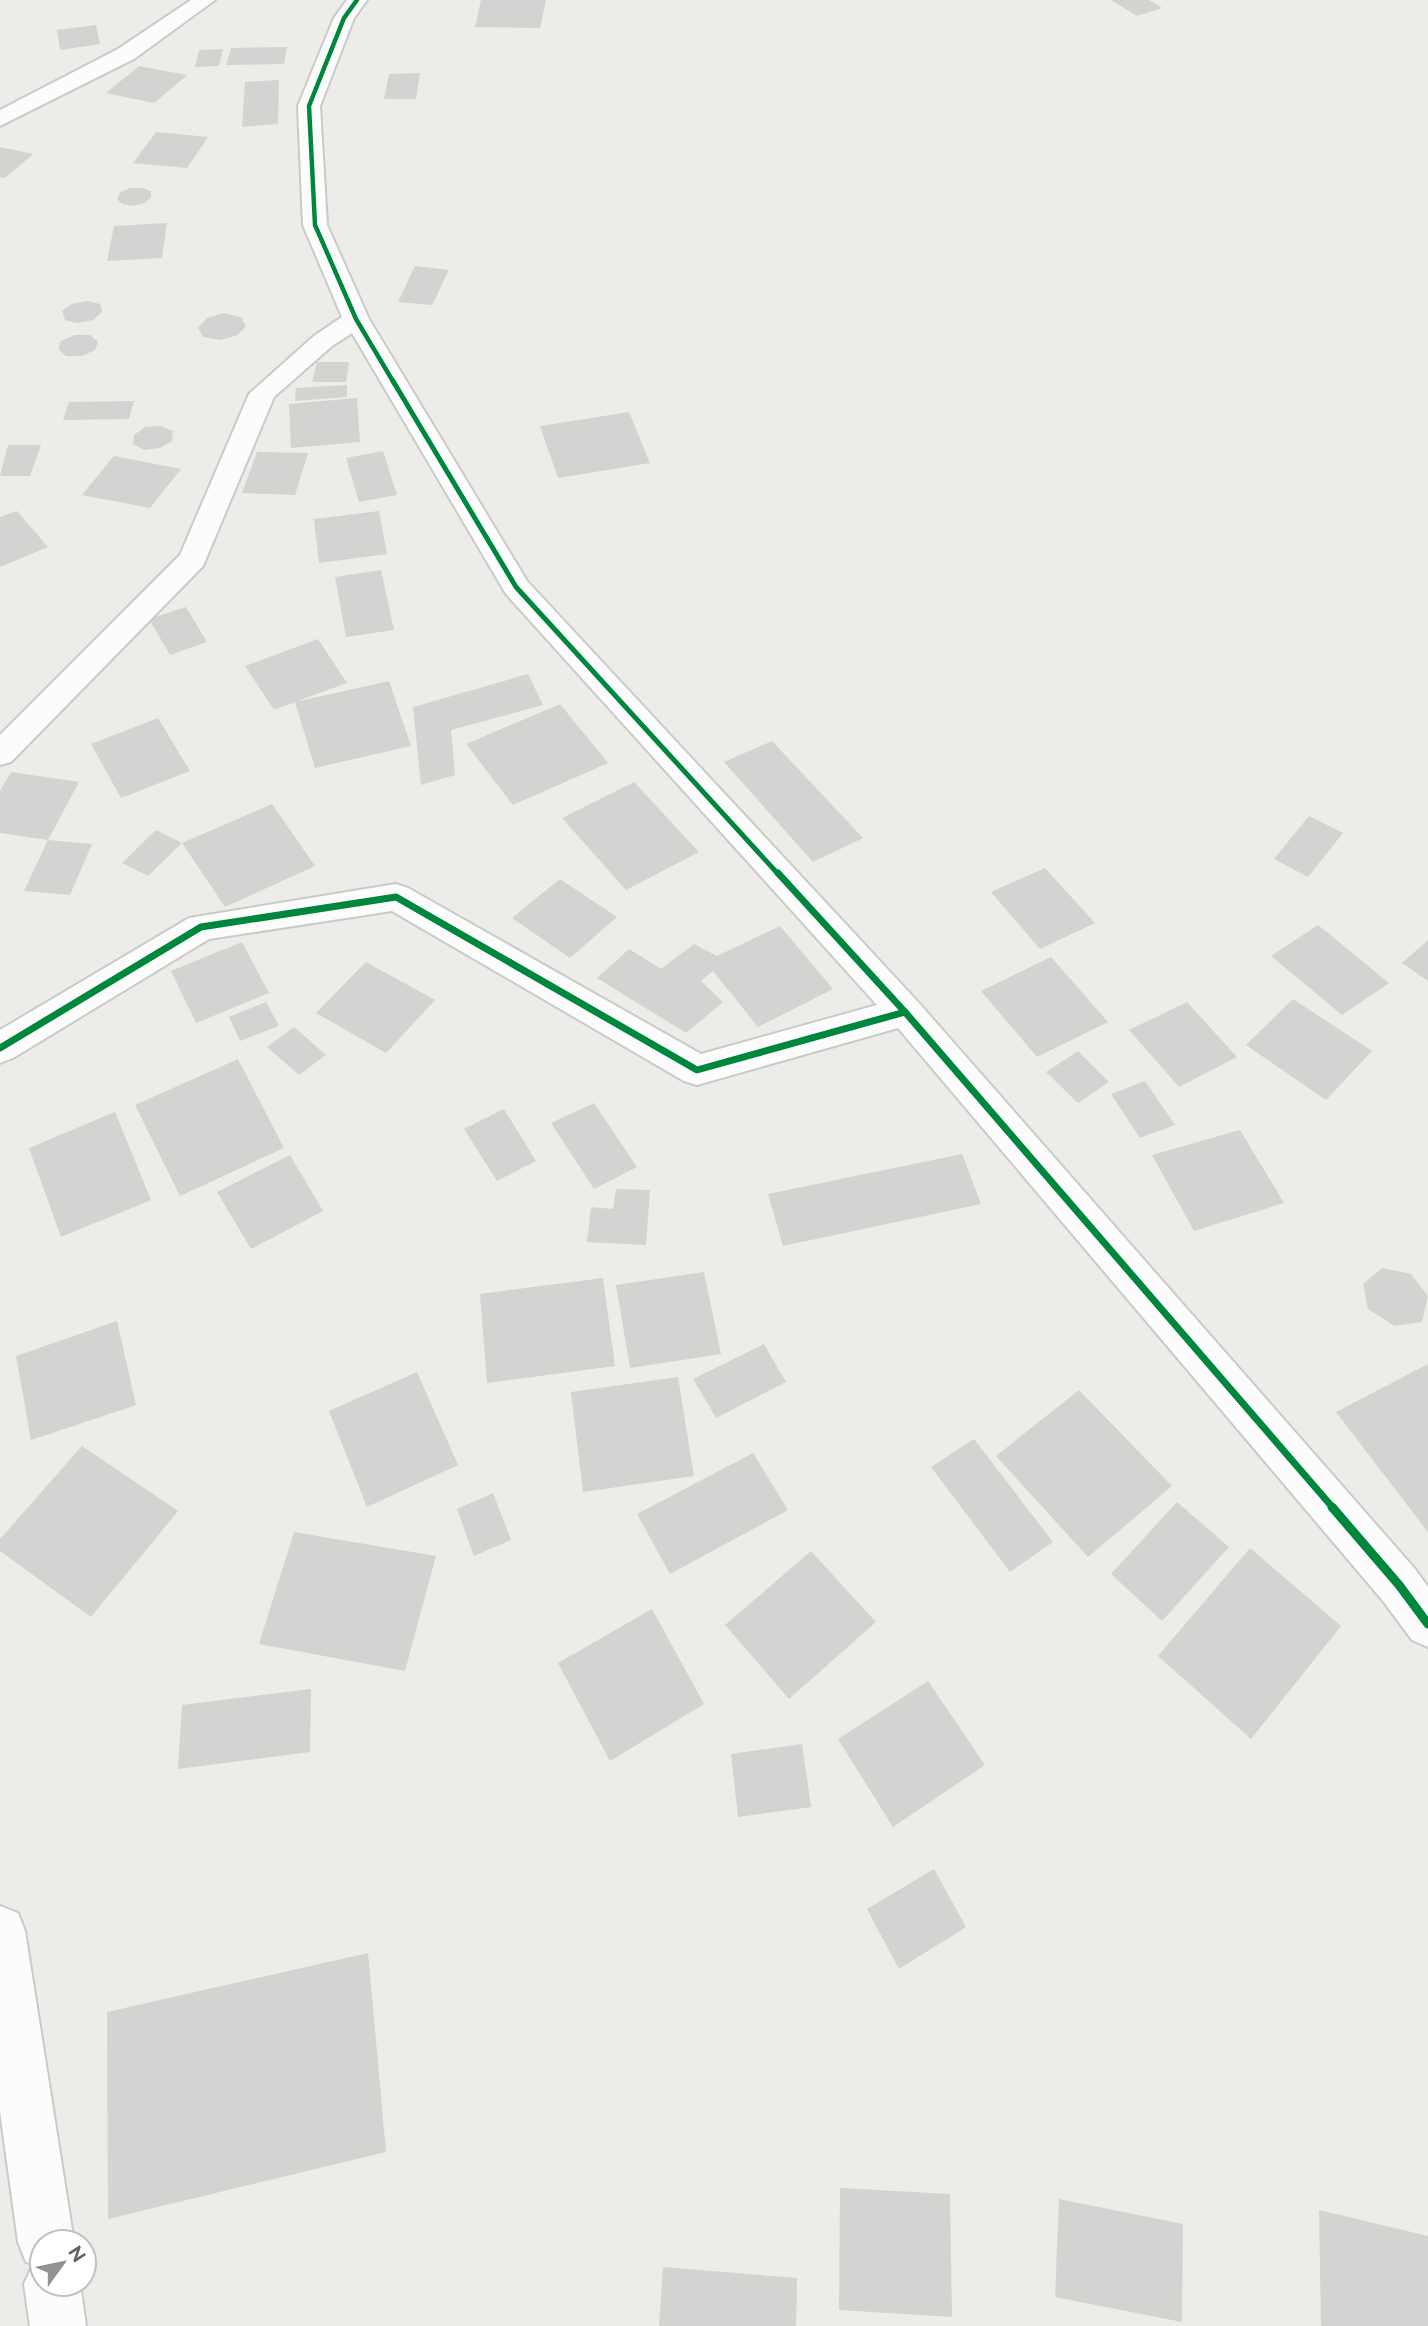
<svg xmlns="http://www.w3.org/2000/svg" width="1428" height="2326" font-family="Raleway,sans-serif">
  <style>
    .building { fill: #d3d3d1 }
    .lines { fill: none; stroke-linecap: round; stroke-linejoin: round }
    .street-casing { stroke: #cacaca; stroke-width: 4 }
    .street { fill: #fcfcfc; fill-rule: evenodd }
    .cycleway-far3-casing { stroke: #fff; stroke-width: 7 }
    .cycleway-far2-casing { stroke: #fff; stroke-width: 9 }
    .cycleway-far1-casing { stroke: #fff; stroke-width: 11 }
    .cycleway-casing { stroke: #fff; stroke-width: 13 }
    .cycleway-far3 { stroke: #00873e; stroke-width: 4.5 }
    .cycleway-far2 { stroke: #00873e; stroke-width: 5 }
    .cycleway-far1 { stroke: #00873e; stroke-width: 7 }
    .cycleway { stroke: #00873e; stroke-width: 9 }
  </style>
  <rect width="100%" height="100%" fill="#edece8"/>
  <g class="building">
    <polygon points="481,0 546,0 540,28 475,27"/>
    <polygon points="1111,0 1149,0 1162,8 1137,16"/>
    <polygon points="96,25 100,44 60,50 57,30"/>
    <polygon points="287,47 284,64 226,65 231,48"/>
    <polygon points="223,49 219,66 195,67 199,50"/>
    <polygon points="139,66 187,75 154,103 106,93"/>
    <polygon points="420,73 416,99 384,99 389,74"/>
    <polygon points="279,80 278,124 242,127 245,82"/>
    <polygon points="156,132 208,137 187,168 133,163"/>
    <polygon points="0,147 33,154 5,178 0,177"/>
    <polygon points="130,188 142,188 151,191 151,197 145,203 133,206 122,204 117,199 120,193"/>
    <polygon points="167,223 162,258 107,261 114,226"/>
    <polygon points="415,266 449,270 432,305 398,302"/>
    <polygon points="87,301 100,304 102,312 93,320 77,323 65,320 62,311 72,304"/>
    <polygon points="224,313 241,317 246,326 238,335 220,340 203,337 198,328 207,318"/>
    <polygon points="75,335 90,335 98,342 95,350 82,356 66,356 58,349 61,341"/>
    <polygon points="317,362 349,362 346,382 312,382"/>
    <polygon points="347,385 347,397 295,401 296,388"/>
    <polygon points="357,398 360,442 291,448 289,404"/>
    <polygon points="134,401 129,419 63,420 69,402"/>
    <polygon points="629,412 650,463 558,478 540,426"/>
    <polygon points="161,426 173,431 172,441 160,448 144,450 133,444 134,435 145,427"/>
    <polygon points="8,445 41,445 30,476 0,476"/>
    <polygon points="383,451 397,495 359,502 346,458"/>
    <polygon points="257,452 308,453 295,495 242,493"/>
    <polygon points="114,456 181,469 150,508 82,495"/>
    <polygon points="17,511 48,547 0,567 0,517"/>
    <polygon points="379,511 387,554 319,563 314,519"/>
    <polygon points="381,570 394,630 346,637 335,577"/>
    <polygon points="186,607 207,642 170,655 149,619"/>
    <polygon points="318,639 347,683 295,702 389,681 411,746 315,768 295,702 274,710 245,666"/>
    <polygon points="528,674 543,705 451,730 455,775 421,785 413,707"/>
    <polygon points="560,704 608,763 513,805 466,744"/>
    <polygon points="158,718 190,771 121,798 91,744"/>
    <polygon points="772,741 863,838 813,862 724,762"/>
    <polygon points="11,772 79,782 48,840 0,833 0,791"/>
    <polygon points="634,782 699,852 626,890 562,818"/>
    <polygon points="272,804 315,866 225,907 182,843"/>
    <polygon points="1309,816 1343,833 1308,877 1274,859"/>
    <polygon points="156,830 182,843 148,876 122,863"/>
    <polygon points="48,840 92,844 70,895 24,891"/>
    <polygon points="1045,868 1095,923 1040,949 991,892"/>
    <polygon points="560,879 617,917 570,958 512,918"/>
    <polygon points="1318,925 1389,983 1342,1015 1271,956"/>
    <polygon points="780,926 833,989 758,1027 713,971 701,981 723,1002 686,1033 597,978 629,949 661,969 694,944 717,956"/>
    <polygon points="1428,940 1428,981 1402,963"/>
    <polygon points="242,942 269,993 196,1023 171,971"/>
    <polygon points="1051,957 1108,1022 1037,1057 981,991"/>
    <polygon points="366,962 435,1000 386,1053 316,1013"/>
    <polygon points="1293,999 1372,1051 1326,1100 1246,1045"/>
    <polygon points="266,1002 279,1026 240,1041 229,1017"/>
    <polygon points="1187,1002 1237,1057 1179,1087 1129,1030"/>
    <polygon points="294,1027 326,1055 299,1075 267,1047"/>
    <polygon points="1078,1051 1109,1082 1078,1103 1046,1072"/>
    <polygon points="238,1059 284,1148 180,1196 135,1105"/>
    <polygon points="1145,1081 1175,1125 1140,1138 1111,1094"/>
    <polygon points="594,1103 637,1167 594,1189 551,1123"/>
    <polygon points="504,1109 536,1161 497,1181 464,1129"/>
    <polygon points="115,1112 151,1200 61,1237 29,1148"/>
    <polygon points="1240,1130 1284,1203 1194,1231 1152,1155"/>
    <polygon points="962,1154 981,1204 783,1246 768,1194"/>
    <polygon points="290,1155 323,1211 251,1249 217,1192"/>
    <polygon points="616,1189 650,1190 646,1245 587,1242 591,1207 613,1209"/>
    <polygon points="1382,1268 1411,1274 1428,1296 1422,1322 1395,1326 1368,1309 1363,1284"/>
    <polygon points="704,1272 721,1354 630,1368 616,1285"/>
    <polygon points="603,1278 615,1366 487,1383 480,1294"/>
    <polygon points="117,1321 136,1405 31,1440 16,1356"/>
    <polygon points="764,1344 786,1382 716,1418 693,1379"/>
    <polygon points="1428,1364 1428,1532 1336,1412"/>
    <polygon points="417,1372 458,1465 367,1507 329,1411"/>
    <polygon points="678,1377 694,1476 583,1492 571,1392"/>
    <polygon points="1079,1390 1172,1486 1088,1557 996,1456"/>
    <polygon points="974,1439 1053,1542 1010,1572 931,1467"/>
    <polygon points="82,1446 178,1511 91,1617 0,1551 0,1539"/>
    <polygon points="753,1453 788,1510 670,1574 637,1514"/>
    <polygon points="493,1493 511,1540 474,1556 457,1509"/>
    <polygon points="1177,1502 1229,1547 1162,1621 1111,1574"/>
    <polygon points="294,1532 436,1556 405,1671 259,1644"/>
    <polygon points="1250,1548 1341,1626 1251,1739 1158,1656"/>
    <polygon points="811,1551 876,1622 789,1699 725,1625"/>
    <polygon points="652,1609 704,1704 610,1761 558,1663"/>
    <polygon points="928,1681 985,1765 893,1827 838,1739"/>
    <polygon points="311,1689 310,1752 178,1769 182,1705"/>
    <polygon points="802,1744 811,1807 738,1817 731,1754"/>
    <polygon points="934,1869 966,1927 899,1969 867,1909"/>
    <polygon points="368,1953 386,2152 108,2219 107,2012"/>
    <polygon points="840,2188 950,2194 952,2317 839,2310"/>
    <polygon points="1059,2199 1183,2224 1182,2322 1055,2297"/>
    <polygon points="1319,2210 1428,2236 1428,2326 1321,2326"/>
    <polygon points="663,2267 797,2278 796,2326 659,2326"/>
  </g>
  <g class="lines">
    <g class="street-casing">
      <g id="street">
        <polygon points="191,0 215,0 134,59 0,126 0,110 118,49"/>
        <polygon points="347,0 367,0 354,18 320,106 327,225 369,319 527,581 918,1002 1415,1569 1428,1587 1428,1647 1412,1640 1383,1601 898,1028 697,1085 684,1081 392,911 209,939 13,1058 0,1063 0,1030 189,918 396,884 408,888 701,1054 877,1005 506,594 352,333 332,346 274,397 203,566 11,762 0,765 0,735 180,555 249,394 314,336 342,317 303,225 298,106 334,18"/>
        <polygon points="0,1906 18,1913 25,1931 74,2242 42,2242 42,2284 80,2284 86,2326 30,2326 24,2284 33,2264 26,2262 18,2242 0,2111"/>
      </g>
    </g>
    <use href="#street" class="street"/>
    <g class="cycleway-far3-casing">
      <polyline id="cycleway-far3" points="357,0 344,18 309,106 315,225 356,319 394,383"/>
    </g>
    <g class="cycleway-far2-casing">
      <polyline id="cycleway-far2" points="393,381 516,587 779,875"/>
    </g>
    <g class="cycleway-far1-casing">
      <g id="cycleway-far1">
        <polyline points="778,873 905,1012 1334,1509"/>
        <polyline points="0,1048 201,927 396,897 697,1070 905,1012"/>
      </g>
    </g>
    <g class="cycleway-casing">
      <polyline id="cycleway" points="1332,1507 1399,1585 1428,1624"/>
    </g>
    <use href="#cycleway-far3" class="cycleway-far3"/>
    <use href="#cycleway-far2" class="cycleway-far2"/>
    <use href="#cycleway-far1" class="cycleway-far1"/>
    <use href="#cycleway" class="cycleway"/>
  </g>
  <g transform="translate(63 2263) rotate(57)"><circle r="33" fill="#ffffff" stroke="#bfc0c1" stroke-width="2"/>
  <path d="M0-5L12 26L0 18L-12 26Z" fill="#909293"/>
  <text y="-10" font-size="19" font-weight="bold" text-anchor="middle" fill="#5e6165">N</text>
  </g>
</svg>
